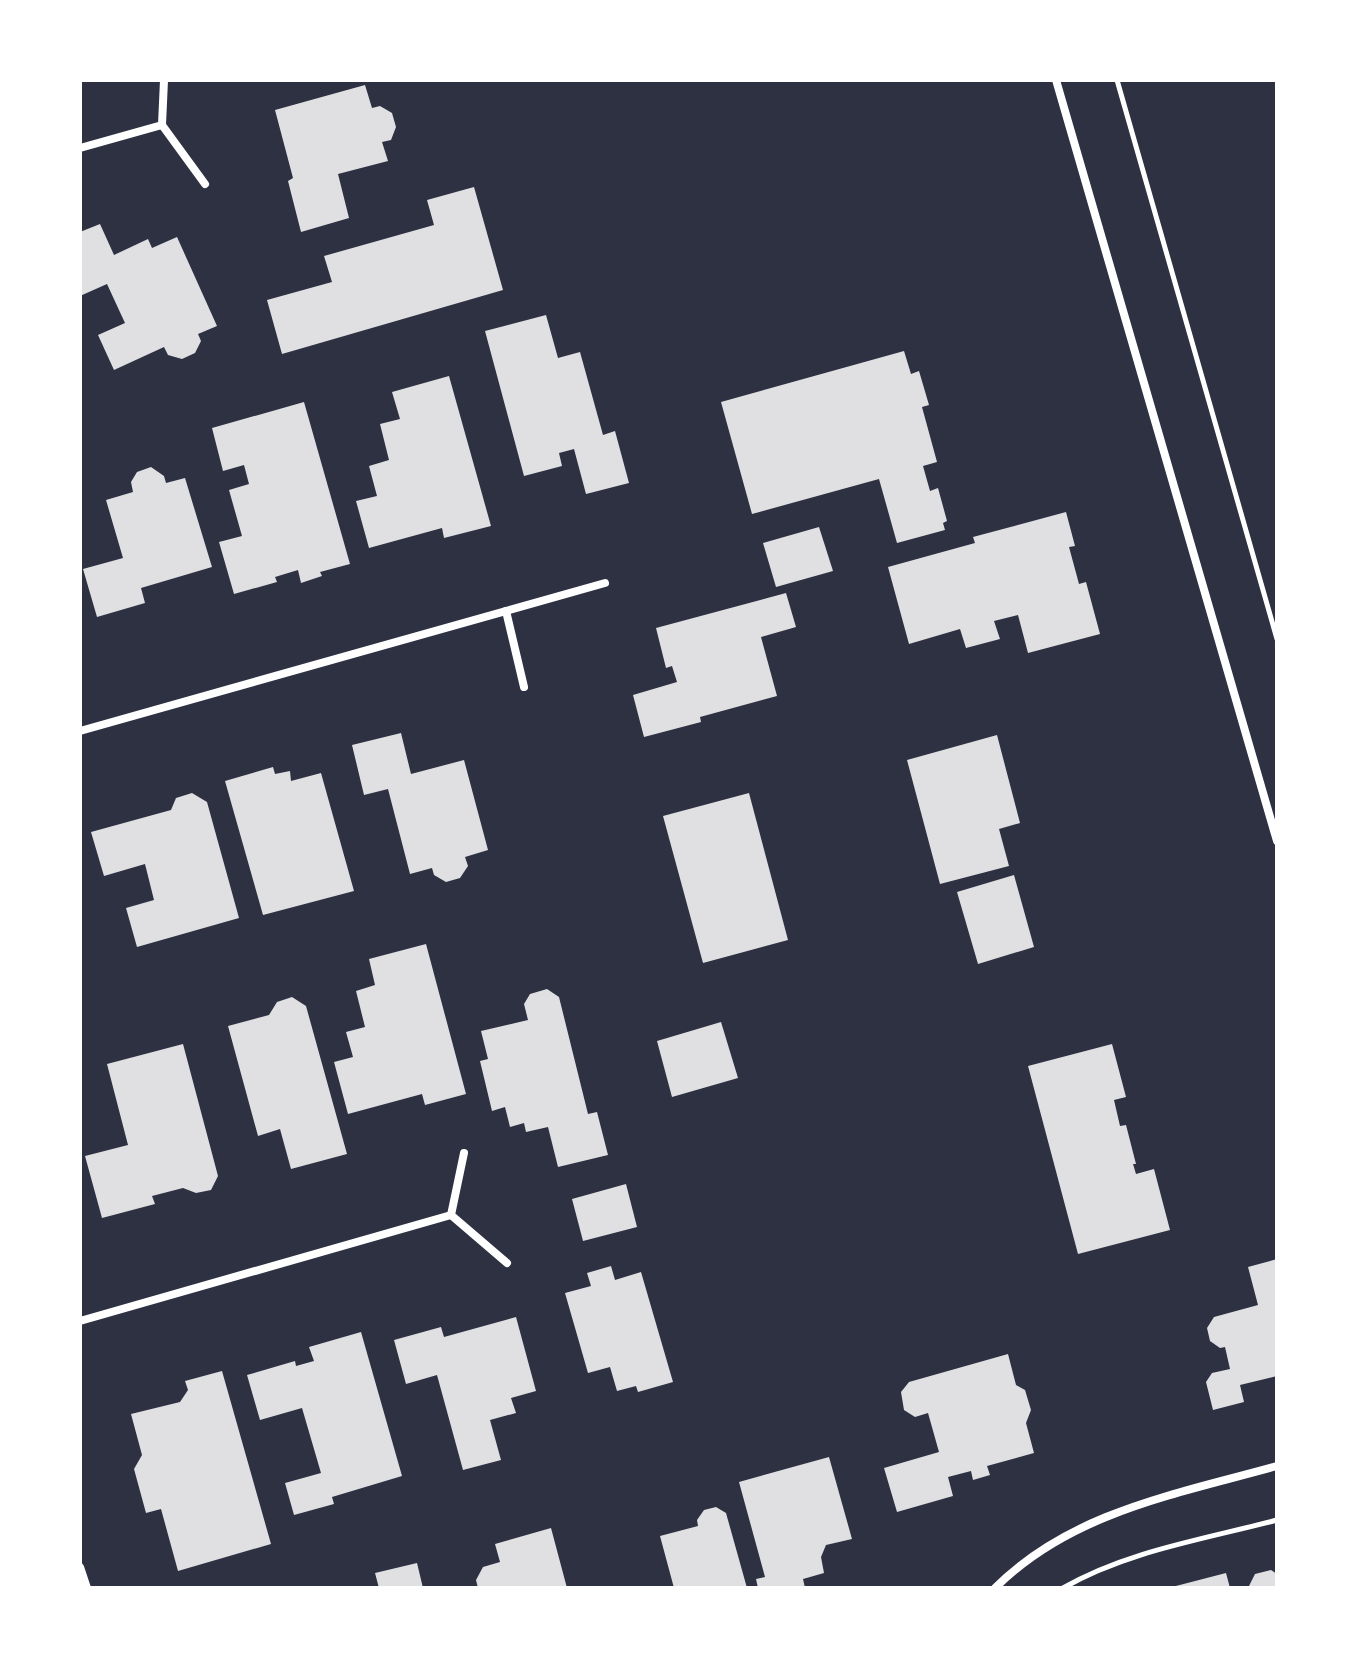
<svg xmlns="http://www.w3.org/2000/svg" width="1357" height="1668" font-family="'Roboto Condensed',sans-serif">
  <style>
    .building { fill: #e0e0e3 }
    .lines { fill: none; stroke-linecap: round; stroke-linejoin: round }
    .path { stroke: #fff; stroke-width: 5 }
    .minor { stroke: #fff; stroke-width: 8 }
  </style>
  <rect width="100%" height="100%" fill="#2d3142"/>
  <g class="building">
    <polygon points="365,85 372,108 380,106 392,113 396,127 391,140 382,142 388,161 338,174 349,218 301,232 288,181 293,178 275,110"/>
    <polygon points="474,187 503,290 282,354 267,300 332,282 324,256 434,225 427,200"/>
    <polygon points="100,224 114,255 148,239 152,248 177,237 217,326 198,334 201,341 195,353 182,359 168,355 164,347 114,370 98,335 125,323 107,284 80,296 80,232"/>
    <polygon points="546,315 558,358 580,352 603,435 615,431 629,483 586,494 574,449 559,453 562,466 524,476 485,331"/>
    <polygon points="904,351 911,374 919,371 929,405 922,407 937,462 923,466 930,491 938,488 947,521 943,523 945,530 897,543 879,479 752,514 721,402"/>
    <polygon points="449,376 491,526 444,538 442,528 369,548 356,501 377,496 369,466 389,460 380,424 400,419 392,392"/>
    <polygon points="304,402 350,564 320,572 322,576 301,583 298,570 275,577 277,582 234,594 219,542 242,536 229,490 249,484 244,465 223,471 212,428"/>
    <polygon points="151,467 164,476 166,483 185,478 212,567 141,588 145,603 97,617 83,569 123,558 106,500 133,492 131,482 137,472"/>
    <polygon points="1066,512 1075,546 1069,547 1079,584 1086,582 1100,634 1028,653 1018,615 994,621 1000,639 966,648 960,629 909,644 888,567 975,543 973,537"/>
    <polygon points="819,527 833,571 776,587 763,543"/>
    <polygon points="786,593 796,627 761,637 777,696 700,717 701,722 644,737 633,695 677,682 672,666 666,668 656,628"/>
    <polygon points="401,733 411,774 464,760 488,850 465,857 468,866 460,878 446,882 434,875 432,868 410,874 388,789 364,795 352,745"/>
    <polygon points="997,735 1020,823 999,829 1009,866 940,884 907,760"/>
    <polygon points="273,767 275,774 290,771 291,781 321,773 354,891 263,915 225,781"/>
    <polygon points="192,793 207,802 239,918 137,947 126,908 154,900 145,864 104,876 91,832 171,810 176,798"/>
    <polygon points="749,793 788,940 703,963 663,816"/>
    <polygon points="1014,875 1034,947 978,964 957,892"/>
    <polygon points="426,944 466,1094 425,1105 422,1094 348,1114 334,1062 353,1057 346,1032 365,1027 356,991 375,985 369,959"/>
    <polygon points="547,989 559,997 588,1114 597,1112 608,1155 558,1167 548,1127 526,1132 524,1123 510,1127 505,1107 492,1111 480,1061 488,1059 481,1031 528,1020 524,1004 530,994"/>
    <polygon points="292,997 306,1006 347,1154 291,1169 280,1129 258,1136 228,1026 269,1015 277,1002"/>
    <polygon points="721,1022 738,1078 672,1097 657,1041"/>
    <polygon points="183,1044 218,1176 211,1190 196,1193 183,1188 152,1196 155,1204 102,1218 85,1156 128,1145 107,1064"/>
    <polygon points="1112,1044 1126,1097 1114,1100 1120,1126 1126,1125 1136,1164 1133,1164 1136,1174 1154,1169 1170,1230 1078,1254 1028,1066"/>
    <polygon points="626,1184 637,1227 583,1241 572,1199"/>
    <polygon points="1277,1259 1277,1376 1240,1385 1244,1402 1213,1410 1206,1382 1212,1373 1230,1369 1225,1347 1220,1348 1210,1341 1207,1328 1214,1317 1258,1305 1248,1267"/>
    <polygon points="611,1266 615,1280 641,1272 673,1382 638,1392 636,1386 617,1391 610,1367 588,1373 565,1293 591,1286 587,1273"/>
    <polygon points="516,1317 536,1391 511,1398 516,1413 490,1420 501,1460 463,1470 437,1375 406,1384 394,1340 441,1327 444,1337"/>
    <polygon points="361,1332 402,1476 332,1497 334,1504 294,1515 285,1483 321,1473 302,1408 260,1420 247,1375 295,1361 296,1366 314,1361 309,1347"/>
    <polygon points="1008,1354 1016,1385 1025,1390 1031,1410 1026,1423 1034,1453 987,1466 990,1475 973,1480 971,1471 948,1477 953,1496 897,1512 884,1468 939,1452 928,1413 915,1417 904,1410 901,1392 909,1382"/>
    <polygon points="222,1371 271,1544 178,1571 161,1509 146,1513 134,1469 142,1455 131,1414 180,1402 188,1390 185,1381"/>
    <polygon points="829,1457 852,1539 826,1545 821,1557 824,1573 803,1579 805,1588 758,1588 756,1579 765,1577 739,1482"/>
    <polygon points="716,1507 726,1513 747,1588 674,1588 660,1536 698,1526 697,1520 704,1510"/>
    <polygon points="551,1528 567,1588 478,1588 476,1580 483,1567 500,1562 495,1544"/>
    <polygon points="417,1563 423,1588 379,1588 375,1573"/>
    <polygon points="1271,1570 1277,1574 1277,1588 1248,1588 1255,1574"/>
    <polygon points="1226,1573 1230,1588 1172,1588 1172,1587"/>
  </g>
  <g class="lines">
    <g class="path">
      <polyline points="1117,80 1277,639"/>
      <path d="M1063,1588C1127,1551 1205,1539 1277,1520"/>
    </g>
    <g class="minor">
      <polyline points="164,80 162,125 205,184"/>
      <polyline points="1056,80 1277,841"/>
      <polyline points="80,148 162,125"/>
      <polyline points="506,611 524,687"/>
      <polyline points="80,731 605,583"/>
      <polyline points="464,1153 451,1215 507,1263"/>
      <polyline points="80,1321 451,1215"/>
      <polyline points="80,1567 87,1588"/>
      <path d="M995,1588C1071,1512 1177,1494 1277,1466"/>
    </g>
  </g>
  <rect width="1357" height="1668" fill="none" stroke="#ffffff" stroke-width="164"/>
</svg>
